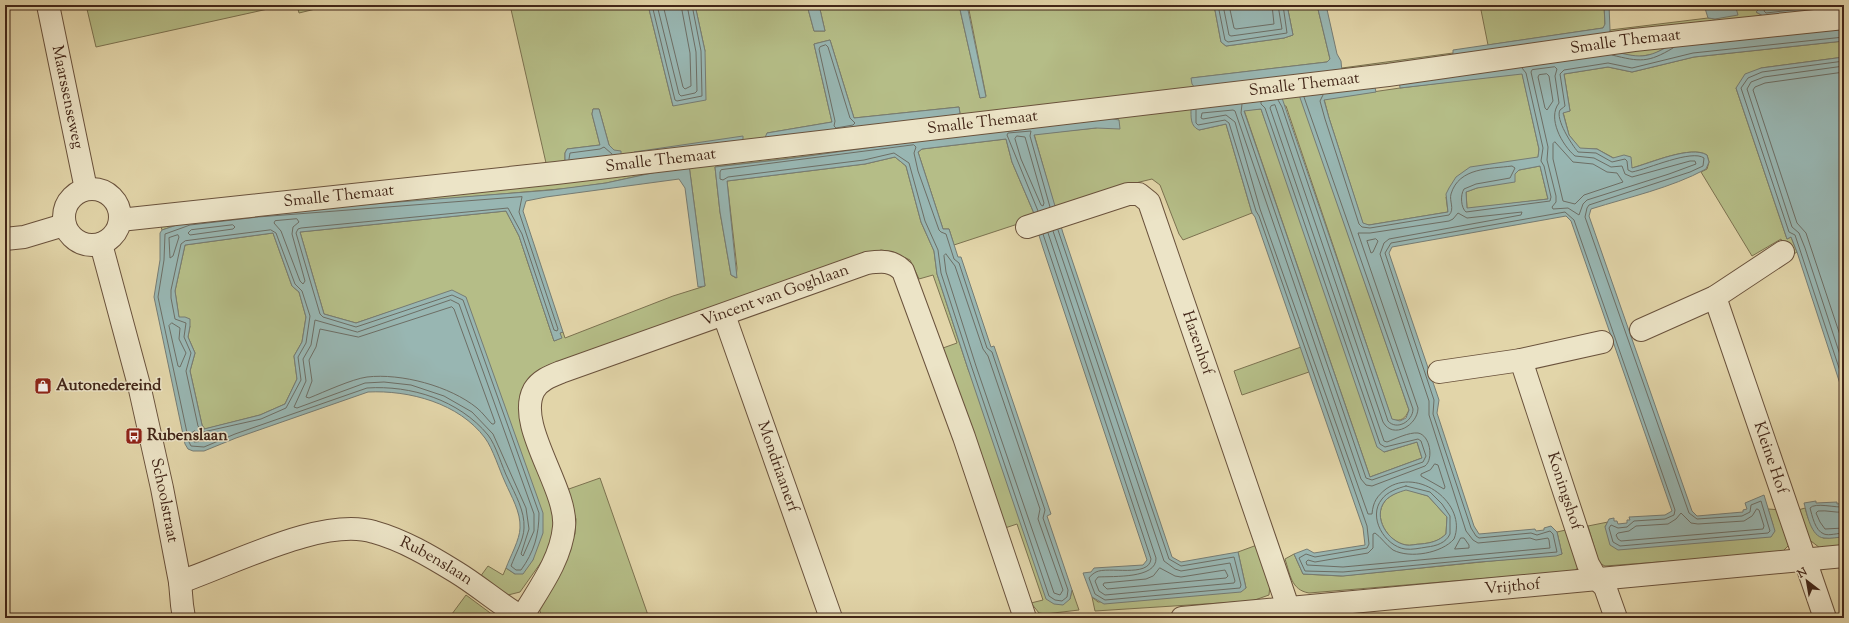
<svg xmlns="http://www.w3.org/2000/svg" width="1849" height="623" font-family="'Sorts Mill Goudy',serif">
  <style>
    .green { fill: #b5bd87; stroke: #7c7250; fill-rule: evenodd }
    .water { fill: #98b6b2; stroke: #767c74; fill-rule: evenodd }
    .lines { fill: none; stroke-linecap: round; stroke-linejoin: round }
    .shore { stroke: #6d6e65; stroke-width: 1 }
    .minor-casing { stroke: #6a523c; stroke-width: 24 }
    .tertiary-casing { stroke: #6a523c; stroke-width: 24 }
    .minor { stroke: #ece4c7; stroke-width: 22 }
    .tertiary { stroke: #ece4c7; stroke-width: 22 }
    .labels { text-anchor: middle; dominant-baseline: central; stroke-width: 3; stroke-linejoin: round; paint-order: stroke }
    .street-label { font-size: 16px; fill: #422618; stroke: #ece4c7 }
    .poi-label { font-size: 16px; font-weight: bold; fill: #422618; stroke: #ece4c7; text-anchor: start }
  </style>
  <rect width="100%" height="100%" fill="#e2d5a9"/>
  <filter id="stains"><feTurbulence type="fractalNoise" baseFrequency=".005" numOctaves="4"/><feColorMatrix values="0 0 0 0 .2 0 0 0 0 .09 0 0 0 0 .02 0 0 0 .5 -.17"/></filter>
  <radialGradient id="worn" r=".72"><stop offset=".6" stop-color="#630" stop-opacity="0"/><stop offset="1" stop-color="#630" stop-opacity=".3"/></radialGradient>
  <g class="green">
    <polygon points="86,5 286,5 96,47"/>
    <polygon points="297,5 332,5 299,13"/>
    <path d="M510,5H648L673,106L705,51L695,5H807L814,31H825L819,5H959L980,98L986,96L968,5H1214L1221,42L1226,46L1284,38L1293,35L1287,5H1317L1330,59L1327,62L1192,78L1342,72V68L1453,53V56L1609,36L1610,30L1708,18L1715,19L1736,8L1712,7V5H1763L1756,12L1765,17L1674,43L1654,54L1636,57L1608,50L1299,92L1409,410C1405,419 1402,421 1392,420L1286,106L1199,104V130L1226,124L1252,213L1183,240L1179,234L1160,185L1152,179L1119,187L1056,212L1034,134L1096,128L1119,120L715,167L720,212L731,275L736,278L737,268L727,181L865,164L895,157L906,166L921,222L934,251L937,274L968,369L1070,599L1072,590L1079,610L1045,614L1039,613L1031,603L1043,600L1017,524L1005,528L943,348L957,343L933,275L919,279L910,260L893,252L881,250L821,269L571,357C541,368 525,370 520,405L554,513L556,531L547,554L520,592L508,595L480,577L488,566L503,575L506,568L515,574L533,560L452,291L356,323L324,314L300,232L506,211L519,236L554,341L561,338L560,333L563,332L565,338L673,296L705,286L689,165L606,183L571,188L189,221L162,230L155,208L546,163ZM830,40L854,118L959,107L960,113L770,142L767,133L832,122L814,44ZM593,109H599L609,145L614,150L565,163V153L567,149L600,145L592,114Z"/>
    <polygon points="1480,5 1604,5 1605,25 1603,28 1488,45"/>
    <path d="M1844,41V57L1761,68L1736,88L1787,239L1791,237L1797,252L1789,257L1781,239L1752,256L1701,172L1707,169L1709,162L1707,155C1691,145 1650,163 1632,168L1597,149H1580L1569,135L1563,112L1570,111L1564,74L1608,67L1632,72L1694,57Z"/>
    <polygon points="1522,73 1539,149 1538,158 1510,162 1446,197 1448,212 1369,225 1363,224 1329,118 1324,99 1400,88"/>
    <polygon points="1261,109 1384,452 1417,442 1422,458 1370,477 1244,110"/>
    <polygon points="1006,139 1012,162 1036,218 954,245 949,229 943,229 918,152 922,149"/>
    <polygon points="1540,166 1548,199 1467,209 1466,192 1515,174 1519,170"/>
    <polygon points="273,233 292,286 299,292 306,317 302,342 294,356 297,379 285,404 260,415 205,429 202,425 190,371 195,353 188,337 190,326 179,318 175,291 185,245"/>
    <polygon points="1301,347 1309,372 1242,395 1234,371"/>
    <polygon points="600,478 649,618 547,618 541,614 539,608 575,534 576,519 566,490"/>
    <path d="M1406,489L1428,496L1447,517L1446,534C1439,541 1431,543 1421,544C1416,544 1410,546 1406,545C1388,542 1372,517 1385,501C1390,495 1399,492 1406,489Z"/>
    <polygon points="1805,508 1808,518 1823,538 1844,537 1844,546 1820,548 1807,538 1798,510"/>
    <polygon points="1768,509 1782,510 1790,544 1781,553 1605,566 1599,563 1588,526 1608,522 1605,527 1773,525"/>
    <path d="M1570,529L1579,566L1575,571L1309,593C1291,590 1290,574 1285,559L1294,554L1303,574L1341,576L1562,554L1557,532Z"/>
    <polygon points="1257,545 1270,585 1269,595 1252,601 1095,611 1092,597 1098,602 1246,588 1238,552"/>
    <polygon points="466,595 497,618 449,618"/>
  </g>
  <g class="water">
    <polygon points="648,5 695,5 705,51 706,100 673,106"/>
    <polygon points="807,5 819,5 825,31 814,31"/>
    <polygon points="959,5 967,5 986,97 980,98"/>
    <polygon points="1214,5 1287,5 1293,35 1284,38 1226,46 1221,42"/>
    <polygon points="1317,5 1326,5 1337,54 1341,61 1342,72 1195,88 1192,84 1191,78 1327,62 1330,59"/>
    <polygon points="1604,5 1609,5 1610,30 1609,36 1453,56 1453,50 1603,28 1605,24"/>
    <polygon points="1704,5 1712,5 1713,7 1736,8 1738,15 1715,19 1708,18"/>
    <polygon points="1763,5 1844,5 1844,8 1765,17 1756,12"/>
    <path d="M1844,23V41L1694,57L1632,72L1608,67L1564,74L1570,111L1563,113L1569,135L1580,148L1597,149L1613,158L1624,155L1631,157L1632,168C1651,163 1691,145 1707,155L1709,162L1706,169C1671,188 1629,197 1591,209L1589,216L1692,511L1697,516L1743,512V510L1747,509L1745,503L1764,495L1775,531L1771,537L1618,550L1610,545L1605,527L1609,519L1614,518V521H1617L1618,524L1627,523V520H1630L1629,517L1665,515L1672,511L1571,221L1566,216L1392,247L1389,253L1439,400L1437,413L1474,526L1479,534L1535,529L1536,531L1544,530V528L1551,526L1557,532L1562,554L1556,556L1479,562L1343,576L1303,574L1294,554L1307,549L1314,553L1365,545L1363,528L1255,217L1252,213L1226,124L1199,130C1190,126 1191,117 1191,108L1281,95L1392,419L1400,421L1406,418L1409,410L1298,92L1374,83L1376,92L1324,100L1329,118L1363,223L1369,225L1448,212L1446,194L1449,188L1456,177L1470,167L1538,157L1539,149L1522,74L1400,88L1399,79L1608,50C1641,58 1645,60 1674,43ZM1261,109L1377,447L1384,452L1417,442L1422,458L1370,477L1244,111ZM1540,166L1548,199L1467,208L1466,192L1477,188L1515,182V174L1519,170ZM1406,490L1428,496L1447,517L1446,534C1439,541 1431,543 1421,544C1416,544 1410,546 1406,545C1388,542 1372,517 1385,501C1390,495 1399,492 1406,490Z"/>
    <polygon points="830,40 854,118 959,107 960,114 770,142 764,140 767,133 832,122 814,44"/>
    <polygon points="1844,57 1844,396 1797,252 1791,237 1787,239 1736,88 1745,74 1761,68"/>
    <polygon points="593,109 599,109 609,145 614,150 621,151 621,157 565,163 565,153 567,149 600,145 592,114"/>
    <polygon points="1096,116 1119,120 1120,129 1096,128 1034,135 1063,233 1172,557 1181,562 1238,552 1246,588 1241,592 1104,604 1092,597 1083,573 1091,572 1094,568 1143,565 1147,560 1043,248 1037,229 1036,218 1012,162 1006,139 922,149 918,152 943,229 949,229 958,257 961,257 991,347 994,346 1051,514 1047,516 1072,590 1070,599 1063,605 1054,604 1046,599 968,369 937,274 934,251 921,222 906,166 895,157 865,164 727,181 737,278 731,275 720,212 715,167 787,159"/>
    <polygon points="743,136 743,144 634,157 634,152"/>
    <path d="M689,165L705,286L698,287L685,188L679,179L546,197L526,201L523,211L563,332L560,333L562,338L554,341L519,236L506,211L300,232L324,314L356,323L452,290L466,297L543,513V533L533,560L523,574H515L506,568C510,557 520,539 520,528C521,512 511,496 505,482C499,469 493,449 485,438C459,403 409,390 368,392L236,438L204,451H193L188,449L185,444L154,297L160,260V233L162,230L189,221L258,213L552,190L606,183ZM273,233L292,286L299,292L306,317L302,342L294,356L297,379L285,404L260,415L204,429L202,425L190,371L195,353L188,337L190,326V319L185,317H179L175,291L185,245Z"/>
    <path d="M1816,501V503L1837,502V504L1844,503V537C1838,537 1831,539 1824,538C1811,537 1807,514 1804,503Z"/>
  </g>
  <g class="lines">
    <g class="shore">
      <polyline points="652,5 675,100 677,101 702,96 701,51 692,5"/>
      <polyline points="657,5 679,94 681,96 695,93 697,91 696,52 687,5"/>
      <polyline points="663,5 683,87 685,89 691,86 690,53 681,5"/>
      <polyline points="1218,5 1225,40 1228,42 1287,33 1283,5"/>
      <polyline points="1223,5 1229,35 1231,36 1282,29 1278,5"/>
      <polyline points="1229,5 1234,28 1236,29 1274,24 1272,5"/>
      <polyline points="1766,5 1764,11 1766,13 1835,5"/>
      <polygon points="826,45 828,47 850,118 855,123 853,125 836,128 834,126 835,121 819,49 820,47"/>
      <path d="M1612,55C1640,62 1648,63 1673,48"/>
      <polyline points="1844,61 1762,72 1748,78 1741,88 1789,232 1795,235 1800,250 1844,383"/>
      <polyline points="1844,66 1764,77 1751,82 1747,89 1792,227 1799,233 1805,248 1844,367"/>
      <path d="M1555,67L1557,69L1555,76L1559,103C1547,118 1562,145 1575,156L1594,158L1611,167L1622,166L1625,174L1632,177L1690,161H1695L1696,164L1669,174L1587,200L1583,204L1579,215L1568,208L1553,209L1552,207L1556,202V196L1547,160L1548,147L1531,72L1532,70Z"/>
      <polyline points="1844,72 1765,83 1755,87 1753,90 1797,223 1806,233 1844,347"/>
      <polygon points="1547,74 1549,76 1553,101 1547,110 1545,108 1538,77 1539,75"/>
      <path d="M1323,95L1320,101L1325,119L1359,224L1362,227L1370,228L1449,215C1455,209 1449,201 1451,194C1459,167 1490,169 1512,166L1515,168L1510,178L1476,184L1464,189C1460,195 1461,208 1466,212L1550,201L1551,197L1544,166L1541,161L1543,148L1526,73L1522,68"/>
      <path d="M1278,100L1282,107L1388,421C1397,431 1413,421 1413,409L1304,97"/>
      <polyline points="1242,104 1241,113 1366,478 1372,480 1423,462 1426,456 1421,441 1418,439 1385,447 1380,444 1265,108 1261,104 1261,102"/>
      <path d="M1275,105L1383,422C1393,440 1418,425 1418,408L1358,233H1370L1449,221L1453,219L1458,213L1467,218L1522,212L1521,215L1389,239L1384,243L1380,254L1429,401V415L1466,531L1473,540L1478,543L1530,538L1536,540L1548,538L1549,540L1550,548L1343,567L1307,565L1306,562L1308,560L1315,562L1368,553L1373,548V534L1375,533C1381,537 1386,545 1393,550C1410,559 1442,553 1454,539C1468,504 1418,466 1386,489C1377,496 1373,502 1372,514H1368L1260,209L1235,122L1226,115L1203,119L1201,118L1202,113L1233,110L1235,111L1361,479L1366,485L1372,486L1425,466C1434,459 1430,435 1418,433C1409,432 1395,439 1387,442L1384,441L1270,108L1271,106Z"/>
      <path d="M1196,110V123L1198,125L1225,120L1229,123L1256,211L1259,216L1367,526L1369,544L1367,548L1315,557L1306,554L1299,558L1305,571L1343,572L1557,552L1553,534L1550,531L1537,535L1531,533L1479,538L1476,536L1471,528L1433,414L1434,400L1385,253L1391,243L1565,212L1574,220L1675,510L1674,515L1665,519L1634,521L1627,527L1618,528L1611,525L1609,528L1613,542L1620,546L1768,533L1770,531L1761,501L1751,505L1750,512L1742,516L1697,519L1689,513L1585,217L1587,208L1589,205L1690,172L1703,166L1704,158C1692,149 1648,169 1632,172L1628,170L1627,161L1625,159L1612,162L1596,153L1578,152C1572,145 1555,119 1560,110C1561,109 1563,108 1565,106L1560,74L1564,70L1608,63L1632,68L1693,53L1844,37"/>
      <polygon points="1017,136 1025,137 1044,203 1043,206 1041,205 1021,159 1015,139"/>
      <polygon points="1555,142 1573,162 1593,164 1607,172 1617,173 1623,182 1584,195 1575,204 1563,201 1553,159 1553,144"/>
      <polygon points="914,145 916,147 914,153 918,171 939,230 941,232 946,234 954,259 959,263 987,348 992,352 1045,510 1043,518 1068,590 1067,597 1062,601 1055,600 1049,596 972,368 941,273 938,250 925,221 909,163 894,153 864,160 728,177 723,180 720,179 720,172 721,170"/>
      <polyline points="569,159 570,153 600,149 604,147 612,154"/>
      <path d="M522,197L519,212L558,329L557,331L554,330L522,234L508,208L301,228L298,229L296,233L320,314L323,317L356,327L452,295L463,300L539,513C539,535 534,552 521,570H516L511,566C515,555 524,539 524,528C525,511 515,494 508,479C502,467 496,445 488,435C459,400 411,385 367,388L235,434L204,447L191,446L189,442L158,297L164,260L165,234L190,225L258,217Z"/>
      <polyline points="1038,211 1007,135 1008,133 1031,131 1030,136 1050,207"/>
      <polygon points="297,219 299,222 293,227 292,234 305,281 303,284 300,281 281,231 274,223 275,221"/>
      <polygon points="233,225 235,227 233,229 190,235 188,233 191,230"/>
      <polygon points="271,230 276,233 295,284 302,291 310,316 306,343 298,357 301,380 286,408 261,419 203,432 198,426 186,371 191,353 184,337 186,323 175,319 171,298 171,290 181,244 185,241"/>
      <path d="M1048,233L1156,558C1157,579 1113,576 1098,577L1095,581L1099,591L1105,595L1234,583L1235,581L1230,563L1181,571L1175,569L1164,561L1053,231"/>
      <path d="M1043,234L1151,559C1149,578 1108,566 1096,572C1094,573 1090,576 1089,578L1095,594L1105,600L1240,588L1241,585L1234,557L1181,566L1169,559L1058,230"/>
      <polygon points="178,235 179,237 173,256 170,258 169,238"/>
      <polygon points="1376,239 1378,241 1373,252 1371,253 1367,241"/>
      <polygon points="946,254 955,266 983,349 988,356 1040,509 1038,519 1063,590 1060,595 1054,593 976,366 946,272 944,256"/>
      <polygon points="451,300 459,304 534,514 534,531 523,556 521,554 529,529 526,508 493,434 472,412 444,396 411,385 384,382 365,383 297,408 294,407 306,381 303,359 311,345 315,320 357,332"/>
      <path d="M452,307L454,309L495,422L494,424H492C487,419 483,413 477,408C450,386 401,373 367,377C352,379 324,392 309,398L306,397L312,381L309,360L316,347L320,329L358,337Z"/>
      <polygon points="172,323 180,328 179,339 186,353 180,367 178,366 169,326"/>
      <polygon points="195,431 199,436 205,438 205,441 194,442 192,433"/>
      <polygon points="1435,464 1438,465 1445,487 1444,489 1421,476 1421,474 1430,470"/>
      <path d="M1406,486L1430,492L1442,504L1450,516V534C1446,543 1436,546 1427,547C1420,548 1412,550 1405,549C1385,546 1367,517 1382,499C1387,492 1398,488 1406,486Z"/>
      <path d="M1844,507C1836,508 1815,502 1810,508C1812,515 1815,531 1824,534C1829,536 1838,533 1844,533"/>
      <polygon points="1757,509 1759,510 1764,526 1763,529 1621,541 1618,539 1616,535 1618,533 1629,531 1636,526 1668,524 1676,519 1681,513 1691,523 1698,524 1744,521 1752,516"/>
      <path d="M1844,512C1834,513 1828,510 1818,511L1816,513L1820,522L1825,529L1844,528"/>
      <polygon points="1461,538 1464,538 1469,545 1469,548 1455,549"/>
      <polygon points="1160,568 1175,576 1181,577 1225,570 1228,576 1226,578 1107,589 1103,585 1104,583 1146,579 1153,576"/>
    </g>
    <g class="minor-casing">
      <g id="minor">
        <path id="s1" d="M120,220L556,173L1388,75L1634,40L1844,18"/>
        <path id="s2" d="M1027,227L1128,194H1139L1149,202L1288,607"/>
        <path id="s3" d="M1715,297L1825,618"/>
        <path id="s4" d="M724,315L831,618"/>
        <polyline points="1641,330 1715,297 1783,252"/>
        <path id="s5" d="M1521,360L1588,564L1596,578L1605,587L1616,618"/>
        <polyline points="1439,372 1521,360 1602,342"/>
        <path id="s6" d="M180,582C231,565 323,516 374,532C403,540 430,556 456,572C479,586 499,604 523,618"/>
        <path id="s7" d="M522,617C538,590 561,560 564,527C568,489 515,425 534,390C540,380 551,376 561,372L867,263C882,261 892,260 903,271L964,437L1025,618"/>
        <path id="s8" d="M1182,618L1844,556"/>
      </g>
    </g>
    <g class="tertiary-casing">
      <g id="tertiary">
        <path id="s9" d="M48,5L86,189"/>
        <circle cx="92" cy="217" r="28"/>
        <polyline points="5,239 24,237 64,225"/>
        <path id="s10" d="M101,244L139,385L162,488L180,582L182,605L184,618"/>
      </g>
    </g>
    <use href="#minor" class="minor"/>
    <use href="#tertiary" class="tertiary"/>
  </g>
  <defs>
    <g id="shop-square" transform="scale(0.9)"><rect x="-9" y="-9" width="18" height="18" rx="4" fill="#8f2418" stroke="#ece4c7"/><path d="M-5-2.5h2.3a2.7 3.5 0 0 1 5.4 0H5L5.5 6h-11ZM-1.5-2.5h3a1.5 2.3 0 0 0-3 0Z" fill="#fff"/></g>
    <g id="bus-square" transform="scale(0.9)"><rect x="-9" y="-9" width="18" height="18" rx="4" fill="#8f2418" stroke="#ece4c7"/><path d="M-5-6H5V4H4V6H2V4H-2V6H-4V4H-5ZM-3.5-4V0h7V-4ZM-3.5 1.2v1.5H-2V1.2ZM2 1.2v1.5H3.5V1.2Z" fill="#fff"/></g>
  </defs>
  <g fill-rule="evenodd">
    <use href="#shop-square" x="43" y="386"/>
    <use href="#bus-square" x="134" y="436"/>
  </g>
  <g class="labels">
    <g class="street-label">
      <text stroke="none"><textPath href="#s1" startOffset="1516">Smalle Themaat</textPath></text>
      <text stroke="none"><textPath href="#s1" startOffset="1192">Smalle Themaat</textPath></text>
      <text stroke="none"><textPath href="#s9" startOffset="94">Maarssenseweg</textPath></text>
      <text stroke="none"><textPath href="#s1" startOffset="868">Smalle Themaat</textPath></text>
      <text stroke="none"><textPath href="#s1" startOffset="544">Smalle Themaat</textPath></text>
      <text stroke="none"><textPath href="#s1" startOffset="220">Smalle Themaat</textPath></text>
      <text stroke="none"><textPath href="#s7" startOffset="504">Vincent van Goghlaan</textPath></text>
      <text stroke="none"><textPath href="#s2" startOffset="279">Hazenhof</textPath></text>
      <text stroke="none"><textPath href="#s3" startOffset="170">Kleine Hof</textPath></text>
      <text stroke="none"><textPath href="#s4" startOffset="161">Mondriaanerf</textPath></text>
      <text stroke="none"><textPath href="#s5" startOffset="138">Koningshof</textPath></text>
      <text stroke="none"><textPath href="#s10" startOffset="264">Schoolstraat</textPath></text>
      <text stroke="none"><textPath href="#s6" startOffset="272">Rubenslaan</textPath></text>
      <text stroke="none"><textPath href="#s8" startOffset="332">Vrijthof</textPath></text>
    </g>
    <g class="poi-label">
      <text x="56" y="386">Autonedereind</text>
      <text x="147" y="436">Rubenslaan</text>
    </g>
  </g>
  <rect width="1849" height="623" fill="none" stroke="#e2d5a9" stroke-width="20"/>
  <rect x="6" y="6" width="1837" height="611" fill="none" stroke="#422618" stroke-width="2"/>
  <rect x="10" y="10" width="1829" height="603" fill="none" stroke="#422618"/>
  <g transform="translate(1807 581) rotate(329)" stroke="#ece4c7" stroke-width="3" paint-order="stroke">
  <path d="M0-3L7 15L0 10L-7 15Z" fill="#422618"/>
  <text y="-6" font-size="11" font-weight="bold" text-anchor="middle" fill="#422618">N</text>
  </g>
  <rect width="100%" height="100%" filter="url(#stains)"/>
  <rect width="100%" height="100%" fill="url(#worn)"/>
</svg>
